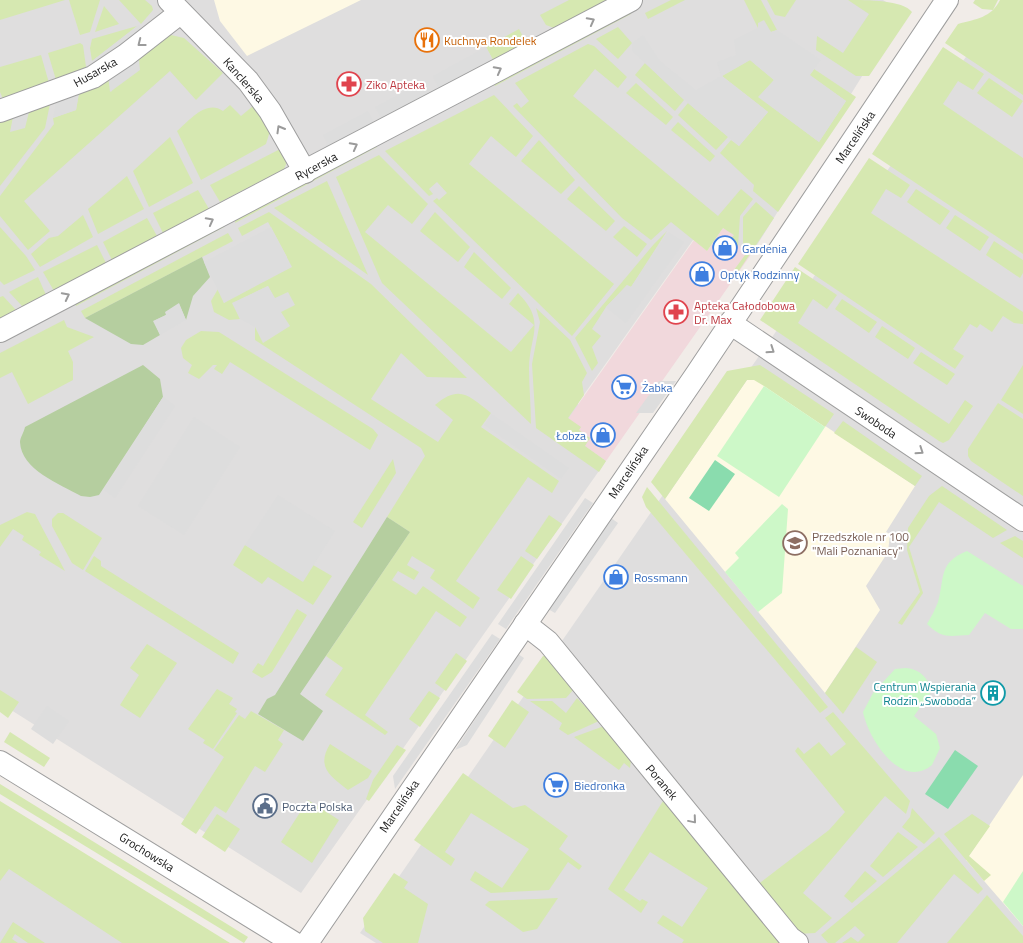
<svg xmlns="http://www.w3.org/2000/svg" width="1023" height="943" font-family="'Titillium Web',sans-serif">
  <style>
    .residential { fill: #dfdede }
    .commercial { fill: #f1d8dc }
    .education { fill: #fef9e4 }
    .grass { fill: #d6e8b1 }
    .forest { fill: #b5ce9f }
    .park { fill: #cdf8c8 }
    .pitch { fill: #8adcae }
    .parking { fill: #ddd }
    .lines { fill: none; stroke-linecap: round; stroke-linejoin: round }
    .minor-casing { stroke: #9e9e9e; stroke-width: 24 }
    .minor { stroke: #fff; stroke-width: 22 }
    .oneway { stroke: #9b9b9b }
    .labels { text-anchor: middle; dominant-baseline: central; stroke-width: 4; stroke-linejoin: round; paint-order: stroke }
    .food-label { font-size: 12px; fill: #c56008; stroke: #fff; text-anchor: start }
    .street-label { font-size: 12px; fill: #212121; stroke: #fff }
    .health-label { font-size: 12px; fill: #be3a42; stroke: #fff; text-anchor: start }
    .shop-label { font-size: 12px; fill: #366cbe; stroke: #fff; text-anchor: start }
    .education-label { font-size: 12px; fill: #785e54; stroke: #fff; text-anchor: start }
    .culture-label { font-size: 12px; fill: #0d838f; stroke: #fff; text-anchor: end }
    .service-label { font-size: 12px; fill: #4e5e75; stroke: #fff; text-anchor: start }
  </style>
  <rect width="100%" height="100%" fill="#f1ece8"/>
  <g class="residential">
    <polygon points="0,0 883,0 902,12 752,253 738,246 724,228 693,240 578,403 585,446 606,461 301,893 0,703"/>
    <polygon points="1023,16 1023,943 376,943 360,933 970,51"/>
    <polygon points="0,804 223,943 0,943"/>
  </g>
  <polygon class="commercial" points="723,228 734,235 730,240 752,253 606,461 585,446 578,430 580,427 568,419 694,240 707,251"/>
  <g class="education">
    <polygon points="214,0 361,0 247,56 220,21"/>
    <polygon points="755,379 915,486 886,532 890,534 888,552 866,586 880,610 825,693 665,499 747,380"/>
    <polygon points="1023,775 1023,926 966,860"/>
  </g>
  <g class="grass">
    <polygon points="0,0 65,0 0,20"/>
    <polygon points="69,0 100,0 90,32 80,35"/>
    <polygon points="119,0 145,0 152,6 153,10 141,24"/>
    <polygon points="569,0 607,0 554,28 546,25 540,15"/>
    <polygon points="671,0 685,0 648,19 645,13"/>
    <polygon points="744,0 761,0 777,30 771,32 758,28"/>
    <polygon points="767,0 796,0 785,17 775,15"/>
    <path d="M848,0C867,0 903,0 912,12L869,76H856L816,50L817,36L843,53L869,14Z"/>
    <polygon points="975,0 998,0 993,10 982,9 973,3"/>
    <path d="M1000,0H1023V95L945,43L958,24C976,19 991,18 1000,0Z"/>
    <polygon points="104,6 119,24 95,32"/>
    <polygon points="628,9 631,14 495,86 492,80"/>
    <polygon points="137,26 92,61 90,48 92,39"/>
    <polygon points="618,27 632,43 618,59 596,39"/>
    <polygon points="519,29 526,42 493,60 486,47"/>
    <polygon points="171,35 184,38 223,73 196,100 170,71 24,201 50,231 28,250 0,216 0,196 54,124 53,118 76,110 79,93 108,75 111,92 138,51"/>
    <polygon points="80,43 83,45 86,67 56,80 48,53"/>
    <polygon points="588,44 594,46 627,77 618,88 595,69 573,96 718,216 741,189 753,199 740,216 738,246 730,240 734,235 723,228 707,251 671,222 651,240 622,218 513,106 517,103 521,108 529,101 515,83"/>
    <polygon points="943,47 984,74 973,90 958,81 943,104 1023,158 1023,254 872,154"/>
    <polygon points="41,55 49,83 3,99 0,92 0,67"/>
    <polygon points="750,60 774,80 759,97 819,142 846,101 809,75 814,69 856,97 778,212 753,191 754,185 720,153 731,140 739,146 768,112 722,76"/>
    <polygon points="645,63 684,100 675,111 635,75"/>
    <polygon points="989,78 1023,101 1012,117 977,93"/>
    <polygon points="636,83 673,117 666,125 626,93"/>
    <polygon points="494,95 533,136 516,157 491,136 469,164 614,284 572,336 433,201 437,198 439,200 447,193 437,182 429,189 433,194 429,196 385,151"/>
    <polygon points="688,103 728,137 716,150 678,115"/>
    <polygon points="50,104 45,128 0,186 0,122"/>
    <path d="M230,105L241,116L253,106L270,131L266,144L201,180L177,131C189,121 206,99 223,111Z"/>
    <polygon points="678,122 715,156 710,162 671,130"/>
    <polygon points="170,137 193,183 149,207 133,171"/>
    <polygon points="539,140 575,180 561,194 521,161"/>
    <polygon points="374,143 377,147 235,223 236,216"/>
    <polygon points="284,147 289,157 284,169 220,202 210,185"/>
    <path d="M379,155L428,204L412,224L388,205L365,232L511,352L534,325L509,304L518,293C547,322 529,336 529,369C529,387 531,406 531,424L382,283L336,177Z"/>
    <polygon points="869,158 910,185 901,198 886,189 871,213 1023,312 1023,324 1014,323 1003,316 992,332 980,324 977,328 970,324 953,349 964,356 955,369 798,264"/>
    <polygon points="127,176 144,209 98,234 88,209"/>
    <polygon points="327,181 368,275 274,208"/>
    <polygon points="579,186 615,221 606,231 567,199"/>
    <polygon points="916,189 950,211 940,225 907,202"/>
    <polygon points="198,190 209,209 163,233 153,213"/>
    <polygon points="756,202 774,218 738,272 734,270 748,251 743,247 743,217"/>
    <path d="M269,212L371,284L467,378L427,377L401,353L371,399L438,442L453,420L435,405C460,384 469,396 491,413L481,427L559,481L552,493L528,477L456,581L480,598L473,609L430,578L435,570L412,556L407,565L419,572L414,580L398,571L392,580L416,595L423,586L467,617L460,627L436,611L365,715L388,732L385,735L325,695L343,668L326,656L410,532L387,517L425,456L421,448L255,340V327L281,312L268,286L233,303L240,319L229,320L214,312L211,301L218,289L224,303L287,257L268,222L242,236L238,228Z"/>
    <polygon points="435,212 470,247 458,262 420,231"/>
    <polygon points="83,215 93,237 40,267 31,254 49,238 58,236"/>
    <polygon points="955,215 989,237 980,251 946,228"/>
    <polygon points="147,218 157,236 112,260 103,242"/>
    <polygon points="219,224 224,227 76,306 73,301"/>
    <polygon points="624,226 647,244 637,257 613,237"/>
    <polygon points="0,227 26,256 35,270 4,285 0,281"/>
    <polygon points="667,231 631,287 627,285 606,307 592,329 601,336 592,347 598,363 592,371 575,338 654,244"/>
    <polygon points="228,233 233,241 85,318 81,311"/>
    <polygon points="994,241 1023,260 1023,273 1020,278 986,255"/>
    <polygon points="97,245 106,263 54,291 43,272"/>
    <polygon points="474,252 511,288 502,299 464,267"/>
    <polygon points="795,267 837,295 827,309 813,299 798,323 949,424 965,400 973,406 949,440 943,443 939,441 760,320"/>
    <polygon points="38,277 46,295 23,307 9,292"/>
    <polygon points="3,296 16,310 0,319 0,297"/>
    <polygon points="842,299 877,322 869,333 835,309"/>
    <polygon points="536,308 570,340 587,373 582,382 584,395 568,418 581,427 579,430 590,438 585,446 606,461 599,472 536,428 532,364 540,322"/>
    <polygon points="64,320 67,327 94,337 68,351 73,362 73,380 28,404 12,372 0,378 0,353"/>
    <polygon points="882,326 915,348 908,359 875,337"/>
    <polygon points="201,331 219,332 373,429 378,435 370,450 230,362 222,374 214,369 217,365 213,365 199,379 188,373 192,365 183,358 181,348 186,340"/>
    <polygon points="921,352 955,374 947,385 913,363"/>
    <polygon points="760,365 834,414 825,427 764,386 754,380 747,380 665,499 651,482 727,371"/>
    <polygon points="1023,365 1023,414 1001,400"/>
    <polygon points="998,403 1023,419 1023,496 971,461 968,456 968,449"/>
    <polygon points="843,421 922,476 915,486 834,433"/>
    <polygon points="393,459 396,473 362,528 353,522"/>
    <polygon points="942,486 1007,530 993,538 939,502 909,547 923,593 902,625 898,623 920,592 907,550 908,528 929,496"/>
    <polygon points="647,487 828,707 820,713 646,507 642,497"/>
    <polygon points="27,512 35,514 65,571 39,555 41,552 22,540 24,536 13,529 0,547 0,525"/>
    <polygon points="58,513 63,513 102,538 83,570 72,563 52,526 52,519"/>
    <polygon points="549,515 562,524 537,559 525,551"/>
    <polygon points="1015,536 1023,541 1023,558 1000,543"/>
    <polygon points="245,545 303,581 313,565 332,576 313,605 268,577 262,584 233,565"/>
    <polygon points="94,556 101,561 101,566 239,653 233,664 85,571"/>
    <polygon points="521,556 534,565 511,599 497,590"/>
    <polygon points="297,609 307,615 272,672 262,678 252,672 258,663 263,666"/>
    <polygon points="147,644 177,663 140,718 120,705 139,675 130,668"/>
    <polygon points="856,647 877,662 843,714 825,693"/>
    <polygon points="456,653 467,661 446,691 435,683"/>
    <polygon points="543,656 548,656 574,689 566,698 527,699 517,692"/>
    <polygon points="217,689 233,698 229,704 237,709 235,712 237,713 213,749 203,743 205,740 188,729"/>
    <polygon points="0,690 19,702 8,718 0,712"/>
    <polygon points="429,691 440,698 420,727 409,719"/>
    <polygon points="577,698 599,721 568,735 559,729 562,723 530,701 552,701 566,713"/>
    <polygon points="512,700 529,712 505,748 488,736"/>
    <polygon points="251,711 284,730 278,740 283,744 265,772 255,766 226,813 215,806 196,834 181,824 224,757 214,750 239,715 245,719"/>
    <polygon points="833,712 910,801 906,814 885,796 803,893 832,918 815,933 797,934 757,885 829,830 845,812 795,751 798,747 804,754 819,742 831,756 846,744 825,718"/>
    <polygon points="604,726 631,760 630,768 624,763 619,770 574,737"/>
    <polygon points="10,732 50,758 44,767 4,742"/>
    <path d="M330,744L372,771L368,778L348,790C330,776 316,767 330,744Z"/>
    <polygon points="397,745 406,750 369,801 366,799 373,780"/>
    <polygon points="463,773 513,808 525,805 568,836 559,849 582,866 579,870 568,862 549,890 491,893 470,880 475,871 502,888 529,849 471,813 445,852 455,859 451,866 414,840"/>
    <polygon points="0,784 248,937 244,943 0,794"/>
    <polygon points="308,800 339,820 312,863 281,842"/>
    <polygon points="0,801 230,943 122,943 9,869 0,881"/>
    <polygon points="663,801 781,943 682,943 684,940 657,923 663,915 682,927 708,888 650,852 624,890 640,901 642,899 648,902 641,913 608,889"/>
    <polygon points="912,808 935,833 924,844 902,827 910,817"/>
    <polygon points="217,814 240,829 225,852 202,837"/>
    <polygon points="972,814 990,826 969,856 991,875 984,881 944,834"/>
    <polygon points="898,832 918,847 883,877 870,866"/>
    <polygon points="939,837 983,889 978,894 954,874 897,943 842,943 851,937 858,942 865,935 855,926 835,943 828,943 821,935"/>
    <polygon points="865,871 877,881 852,903 844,896"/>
    <polygon points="394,873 408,882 404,888 428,904 418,943 383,943 365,931 363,918"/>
    <polygon points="987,895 1023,936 1023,943 947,943"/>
    <polygon points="558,898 537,929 523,932 485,905 489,901"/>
    <polygon points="13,922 45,943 28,943 15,934 12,939 18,943 0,943"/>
  </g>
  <g class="forest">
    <polygon points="202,257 210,277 193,296 186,320 179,304 166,315 154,321 160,335 143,345 131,344 85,318"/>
    <path d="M143,365L160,379L163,397L99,495L90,497L81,496C60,484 21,470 20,442C20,438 24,432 25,427Z"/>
    <polygon points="387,517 410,532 300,694 323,711 303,741 258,714 267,699 275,695"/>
  </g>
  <g class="park">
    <polygon points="764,386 825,427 779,497 717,456"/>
    <polygon points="782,504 788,509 782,593 758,612 725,572 739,558 735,553"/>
    <path d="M967,551L1023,586V629H1011L985,613L969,635C949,636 942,639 927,624C931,617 935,610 938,602C945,577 938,563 967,551Z"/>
    <path d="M906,668C920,669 928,678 932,691L914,716L936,734L940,748L932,765C901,791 868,738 863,712L873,693L895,669Z"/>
    <polygon points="1023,871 1023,926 1003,902"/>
  </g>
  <g class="pitch">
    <polygon points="715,460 735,474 709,511 689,498"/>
    <polygon points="955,750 978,766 948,809 925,794"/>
  </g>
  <g class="parking">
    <polygon points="764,20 771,32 777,30 821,60 810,75 846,101 819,142 758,97 774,80 750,60 722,76 768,112 739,146 688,103 632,51 632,43 643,35 660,61 696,90 721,76 717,62 736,55 734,40 758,28 758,23"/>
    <polygon points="139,25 143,30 98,67 92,61"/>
    <polygon points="486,47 493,60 439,89 433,76"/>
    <polygon points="138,51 140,70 110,92 108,75"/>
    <polygon points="424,81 431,93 382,119 375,107"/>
    <polygon points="79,93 76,110 53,118 56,102"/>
    <polygon points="368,111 374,123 325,149 327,142 323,135"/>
    <polygon points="29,112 25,128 10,132 13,117"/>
    <polygon points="271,227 292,267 224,303 204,262"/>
    <polygon points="668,232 684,242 626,323 606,307 627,285 631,287"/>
    <polygon points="268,286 275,298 288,292 295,305 281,312 290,326 263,343 255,327 240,319 232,303"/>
    <polygon points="179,303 186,320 160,335 153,321 166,315 165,312"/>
    <polygon points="659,381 676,381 653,413 636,413"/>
    <polygon points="163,397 175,406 115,498 104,490"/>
    <polygon points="492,414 569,468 561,479 484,425"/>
    <polygon points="194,417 240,447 184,535 138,506"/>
    <polygon points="278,495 335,531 303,582 245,545"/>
    <polygon points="585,498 593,503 506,629 498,624"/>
    <polygon points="611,518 618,523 555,613 548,609"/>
    <polygon points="492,634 500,639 395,789 393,776"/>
    <polygon points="518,654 524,658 467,745 455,750"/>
    <polygon points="47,706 69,721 53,744 31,729"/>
  </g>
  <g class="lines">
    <g class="minor-casing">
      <g id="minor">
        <polyline points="169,0 248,81 270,111 305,172"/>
        <polyline points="0,111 93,77 126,55 180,13"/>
        <polyline points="730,323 1023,520"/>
        <polyline points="0,331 631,0"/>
        <polyline points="525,624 548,642 790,938 797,943"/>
        <polyline points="0,762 294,943"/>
        <polyline points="307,943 696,375 947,0"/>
      </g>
    </g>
    <use href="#minor" class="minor"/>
  </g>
  <defs><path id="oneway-chevron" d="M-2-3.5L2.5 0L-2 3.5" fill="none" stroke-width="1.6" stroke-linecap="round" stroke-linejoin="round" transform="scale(1.25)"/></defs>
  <g class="oneway">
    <use href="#oneway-chevron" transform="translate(591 21) rotate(-28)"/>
    <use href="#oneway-chevron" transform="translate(141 43) rotate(142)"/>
    <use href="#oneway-chevron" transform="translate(498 70) rotate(-28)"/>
    <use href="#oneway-chevron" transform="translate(280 129) rotate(-120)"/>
    <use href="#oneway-chevron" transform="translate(354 146) rotate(-28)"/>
    <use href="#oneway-chevron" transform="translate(210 221) rotate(-28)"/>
    <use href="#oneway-chevron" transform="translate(66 296) rotate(-27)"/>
    <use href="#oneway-chevron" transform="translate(771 350) rotate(34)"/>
    <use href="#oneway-chevron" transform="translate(920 451) rotate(34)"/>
    <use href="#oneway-chevron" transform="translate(693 820) rotate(50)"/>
  </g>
  <defs>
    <g id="restaurant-ring" transform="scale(1.25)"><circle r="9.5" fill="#fff" stroke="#e8710a" stroke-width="1.5"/><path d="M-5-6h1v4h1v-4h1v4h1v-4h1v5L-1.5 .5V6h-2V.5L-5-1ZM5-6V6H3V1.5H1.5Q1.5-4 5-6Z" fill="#e8710a"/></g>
    <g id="pharmacy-ring" transform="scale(1.25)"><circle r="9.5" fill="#fff" stroke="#e0444e" stroke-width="1.5"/><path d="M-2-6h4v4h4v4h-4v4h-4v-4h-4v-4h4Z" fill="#e0444e"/></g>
    <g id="shop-ring" transform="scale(1.25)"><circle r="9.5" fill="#fff" stroke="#3f7fe0" stroke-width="1.5"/><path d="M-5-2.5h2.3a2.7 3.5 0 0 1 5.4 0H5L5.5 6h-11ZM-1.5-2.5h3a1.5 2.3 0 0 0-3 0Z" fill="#3f7fe0"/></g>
    <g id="supermarket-ring" transform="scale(1.25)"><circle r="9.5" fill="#fff" stroke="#3f7fe0" stroke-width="1.5"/><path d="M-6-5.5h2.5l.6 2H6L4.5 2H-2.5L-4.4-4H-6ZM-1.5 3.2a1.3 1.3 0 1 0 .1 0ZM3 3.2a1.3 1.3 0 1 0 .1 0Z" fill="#3f7fe0"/></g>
    <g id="school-ring" transform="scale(1.25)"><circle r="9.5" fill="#fff" stroke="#8d6e63" stroke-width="1.5"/><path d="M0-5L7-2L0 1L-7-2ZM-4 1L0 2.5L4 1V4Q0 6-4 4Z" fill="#8d6e63"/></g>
    <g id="building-ring" transform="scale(1.25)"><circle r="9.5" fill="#fff" stroke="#0f9aa8" stroke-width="1.5"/><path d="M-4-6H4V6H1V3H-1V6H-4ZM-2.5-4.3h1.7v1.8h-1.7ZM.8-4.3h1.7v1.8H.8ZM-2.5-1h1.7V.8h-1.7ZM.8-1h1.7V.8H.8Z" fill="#0f9aa8"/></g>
    <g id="civic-ring" transform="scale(1.25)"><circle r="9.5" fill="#fff" stroke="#5c6f8a" stroke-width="1.5"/><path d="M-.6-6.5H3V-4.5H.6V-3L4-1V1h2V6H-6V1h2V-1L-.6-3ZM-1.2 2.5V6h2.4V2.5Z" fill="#5c6f8a"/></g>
  </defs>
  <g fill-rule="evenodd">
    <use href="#restaurant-ring" x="427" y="40"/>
    <use href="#pharmacy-ring" x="349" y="84"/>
    <use href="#shop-ring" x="725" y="248"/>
    <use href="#shop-ring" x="702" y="274"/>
    <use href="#pharmacy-ring" x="676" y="312"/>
    <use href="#supermarket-ring" x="624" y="387"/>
    <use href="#shop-ring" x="603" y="435"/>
    <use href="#school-ring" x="795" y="543"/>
    <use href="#shop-ring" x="616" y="577"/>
    <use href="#building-ring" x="993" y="693"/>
    <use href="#supermarket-ring" x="556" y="785"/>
    <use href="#civic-ring" x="265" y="806"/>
  </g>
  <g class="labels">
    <g class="food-label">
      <text x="444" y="40">Kuchnya Rondelek</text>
    </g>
    <g class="street-label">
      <text transform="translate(95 72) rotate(-29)">Husarska</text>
      <text transform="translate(244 80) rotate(49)">Kanclerska</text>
      <text transform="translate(855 137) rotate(-56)">Marcelińska</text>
      <text transform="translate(316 166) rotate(-28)">Rycerska</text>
      <text transform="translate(876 422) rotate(34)">Swoboda</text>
      <text transform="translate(628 472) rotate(-56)">Marcelińska</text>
      <text transform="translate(662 782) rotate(50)">Poranek</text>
      <text transform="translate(399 806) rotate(-56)">Marcelińska</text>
      <text transform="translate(147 852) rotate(32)">Grochowska</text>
    </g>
    <g class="health-label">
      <text x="366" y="84">Ziko Apteka</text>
      <text x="694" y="305">Apteka Całodobowa<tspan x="694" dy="14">Dr. Max</tspan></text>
    </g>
    <g class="shop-label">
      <text x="742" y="248">Gardenia</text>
      <text x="720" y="274">Optyk Rodzinny</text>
      <text x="642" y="387">Żabka</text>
      <text x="586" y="435" text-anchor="end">Łobza</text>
      <text x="634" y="577">Rossmann</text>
      <text x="574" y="785">Biedronka</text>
    </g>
    <g class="education-label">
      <text x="812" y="536">Przedszkole nr 100<tspan x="812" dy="14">"Mali Poznaniacy"</tspan></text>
    </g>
    <g class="culture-label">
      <text x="976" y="686">Centrum Wspierania<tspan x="976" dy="14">Rodzin „Swoboda”</tspan></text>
    </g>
    <g class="service-label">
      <text x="282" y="806">Poczta Polska</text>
    </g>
  </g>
</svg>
